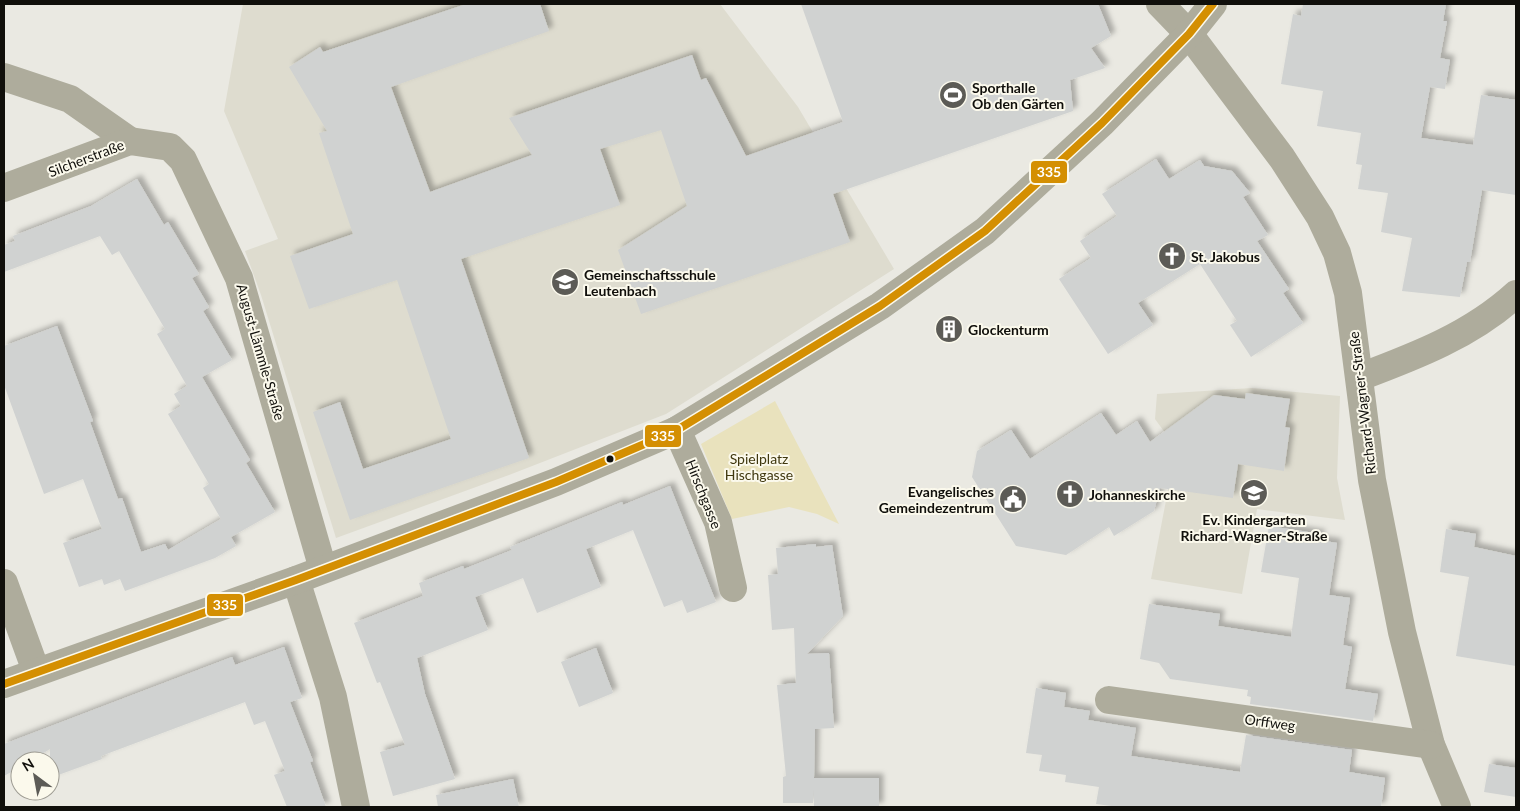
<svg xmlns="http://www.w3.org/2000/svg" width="1520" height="811" font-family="Lato,sans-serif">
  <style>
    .built { fill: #dedccf }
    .green { fill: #e9e2bd }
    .building { fill: #d0d2d1; filter: url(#shadow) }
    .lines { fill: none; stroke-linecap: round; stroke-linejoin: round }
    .minor { stroke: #aeac9c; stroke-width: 28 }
    .bus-1-casing { stroke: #fbf9ec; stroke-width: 11 }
    .bus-1 { stroke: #d48f02; stroke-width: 8 }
    .bus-dot { fill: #100f0b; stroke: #fbf9ec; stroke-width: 2 }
    .labels { text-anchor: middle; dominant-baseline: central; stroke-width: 4; stroke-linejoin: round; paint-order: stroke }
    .poi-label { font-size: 14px; font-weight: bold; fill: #100f0b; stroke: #fbf9ec; text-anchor: start }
    .street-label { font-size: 14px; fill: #100f0b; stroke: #fbf9ec }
    .park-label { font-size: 14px; fill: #40380f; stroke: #fbf9ec }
    .line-badge { stroke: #fbf9ec; stroke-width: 2 }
    .badge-label { font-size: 14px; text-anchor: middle; font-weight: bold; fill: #fff }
  </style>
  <defs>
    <filter id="shadow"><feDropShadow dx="4.5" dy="-4.5" stdDeviation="2.5" flood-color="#0004"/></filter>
  </defs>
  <rect width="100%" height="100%" fill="#eae9e2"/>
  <g class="built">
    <polygon points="243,4 720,4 798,107 894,269 666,414 509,475 336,538 261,295 245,251 278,239 224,111"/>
    <polygon points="1252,388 1340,396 1337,478 1345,520 1257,509 1242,594 1151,579 1176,448 1155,419 1157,394"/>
  </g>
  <polygon class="green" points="775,401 839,524 817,514 789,507 732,519 701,444"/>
  <g class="building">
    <polygon points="466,4 540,4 549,31 391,87 430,192 532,155 509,118 692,55 701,80 706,78 746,156 843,122 801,4 1098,4 1111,36 1091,48 1105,68 1070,80 1073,111 833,194 850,242 641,314 618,250 687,206 661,130 600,149 620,205 461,259 529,458 350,520 313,412 340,402 363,469 451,439 397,280 309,309 290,256 353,234 319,133 327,131 289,67 320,47 323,52"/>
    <polygon points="1303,4 1446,4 1443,21 1447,21 1440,58 1450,60 1445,89 1430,87 1421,138 1473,145 1481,95 1516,100 1516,195 1482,190 1470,262 1467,262 1460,297 1402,291 1412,238 1381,232 1388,193 1358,189 1362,165 1356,164 1361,133 1317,126 1323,91 1281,84 1293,14 1301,16"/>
    <polygon points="1156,159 1169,179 1200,160 1204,166 1232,171 1250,193 1243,197 1268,235 1257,241 1289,289 1283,293 1303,323 1251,357 1230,325 1237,321 1200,264 1138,303 1153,325 1108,354 1059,279 1091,258 1080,241 1117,216 1102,194"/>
    <polygon points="137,179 164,225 168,222 199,274 192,278 209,307 203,311 232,360 202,377 250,460 246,463 275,512 231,537 236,546 215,558 125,591 120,579 104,585 102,579 79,587 63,543 102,529 83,479 44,494 4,385 4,346 57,326 93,421 90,422 118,499 122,498 141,552 165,544 168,550 221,519 203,488 209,484 168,414 181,406 174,394 187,386 157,334 165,329 119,251 112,255 100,236 4,272 4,245 15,241 13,236 91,206"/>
    <polygon points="1246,393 1290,399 1285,427 1290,428 1284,471 1238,464 1233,498 1160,488 1154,511 1114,536 1109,527 1066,555 1016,546 972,477 977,451 1011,430 1030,459 1101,413 1116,435 1137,421 1150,442 1214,395 1245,399"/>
    <polygon points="670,486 716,602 687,613 682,600 664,607 633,530 586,549 601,587 537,613 523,578 475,597 488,630 417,658 425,694 455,779 393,796 380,752 405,745 380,682 377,683 354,623 423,596 419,583 463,566 464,569 512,550 510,547 622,502 623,505"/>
    <polygon points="1269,526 1321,534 1319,540 1337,543 1329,595 1350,598 1343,645 1352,647 1345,689 1378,694 1373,721 1250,704 1251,697 1247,696 1248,690 1170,679 1159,663 1140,659 1149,604 1220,614 1218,626 1291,637 1299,578 1261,572"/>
    <polygon points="1446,529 1476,534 1474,547 1516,556 1516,666 1456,656 1469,577 1440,572"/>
    <polygon points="816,544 816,547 832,545 843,616 807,654 829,653 834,728 815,729 814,778 879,778 879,807 814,807 814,790 813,803 783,803 783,777 786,776 777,685 796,683 794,628 772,630 768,575 778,574 776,548"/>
    <polygon points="284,647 302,698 290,702 313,761 310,762 326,807 287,807 274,775 285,771 265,721 254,725 245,702 101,756 102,759 50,778 50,749 30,761 20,761 20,767 4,776 4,744 232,657 235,665"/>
    <polygon points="596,648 613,693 579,707 561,662"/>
    <polygon points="1036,688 1066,693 1064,707 1090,711 1088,720 1136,728 1131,756 1240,772 1246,735 1352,750 1349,772 1385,778 1381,807 1119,807 1096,804 1099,787 1065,782 1066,775 1039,771 1042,755 1026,753"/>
    <polygon points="1489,764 1516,768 1516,797 1484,792"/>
    <polygon points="513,779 519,807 438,807 436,795"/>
  </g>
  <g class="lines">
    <g class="minor">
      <polyline points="1160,4 1189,34 1282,158 1320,217 1337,253 1348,293 1372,480 1402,632 1431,745 1457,807"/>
      <polyline points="4,77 70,99 130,141"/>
      <polyline points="4,188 130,141 170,147 183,160 239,278 323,569"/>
      <path d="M1360,377C1416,356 1471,335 1516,294"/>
      <polyline points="677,430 718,522 733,588"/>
      <polyline points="296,580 333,697 356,807"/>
      <polyline points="4,583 36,671"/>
      <polyline points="4,684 296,580 556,482 677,430 880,306 985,231 1102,123 1189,34 1213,4"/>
      <polyline points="1109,700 1431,745"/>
    </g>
    <g class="bus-1-casing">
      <polyline id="bus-1" points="4,684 296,580 556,482 677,430 880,306 985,231 1102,123 1189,34 1213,4"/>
    </g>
    <use href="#bus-1" class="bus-1"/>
  </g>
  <defs>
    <g id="stadium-disc" transform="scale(1.4375)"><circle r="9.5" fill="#5c5b56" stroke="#fbf9ec"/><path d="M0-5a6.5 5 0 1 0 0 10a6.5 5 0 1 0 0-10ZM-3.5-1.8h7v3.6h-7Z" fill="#fff"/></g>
    <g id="church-disc" transform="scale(1.4375)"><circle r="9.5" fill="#5c5b56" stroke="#fbf9ec"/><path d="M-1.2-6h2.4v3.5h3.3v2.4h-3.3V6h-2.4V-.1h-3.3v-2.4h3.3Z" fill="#fff"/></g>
    <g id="school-disc" transform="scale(1.4375)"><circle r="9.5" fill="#5c5b56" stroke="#fbf9ec"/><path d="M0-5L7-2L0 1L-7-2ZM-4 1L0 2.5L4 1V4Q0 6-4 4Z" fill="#fff"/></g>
    <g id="building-disc" transform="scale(1.4375)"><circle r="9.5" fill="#5c5b56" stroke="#fbf9ec"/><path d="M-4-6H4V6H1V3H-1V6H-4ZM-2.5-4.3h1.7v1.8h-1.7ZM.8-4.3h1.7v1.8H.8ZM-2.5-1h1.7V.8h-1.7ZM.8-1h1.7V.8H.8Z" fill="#fff"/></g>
    <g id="civic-disc" transform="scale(1.4375)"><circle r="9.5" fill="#5c5b56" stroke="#fbf9ec"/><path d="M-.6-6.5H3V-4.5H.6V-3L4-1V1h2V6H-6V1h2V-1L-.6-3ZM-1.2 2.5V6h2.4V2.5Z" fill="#fff"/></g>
  </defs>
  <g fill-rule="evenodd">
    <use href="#stadium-disc" x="953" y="95"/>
    <use href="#church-disc" x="1172" y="256"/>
    <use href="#school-disc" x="565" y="282"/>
    <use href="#building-disc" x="949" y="329"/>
    <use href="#school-disc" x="1254" y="493"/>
    <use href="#church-disc" x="1070" y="494"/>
    <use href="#civic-disc" x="1013" y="499"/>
  </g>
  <circle class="bus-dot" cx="610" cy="459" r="4.5"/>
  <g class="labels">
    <g class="poi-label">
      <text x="972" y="87">Sporthalle<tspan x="972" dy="16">Ob den Gärten</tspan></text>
      <text x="1191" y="256">St. Jakobus</text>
      <text x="584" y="274">Gemeinschaftsschule<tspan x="584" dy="16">Leutenbach</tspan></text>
      <text x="968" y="329">Glockenturm</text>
      <text x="994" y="491" text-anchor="end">Evangelisches<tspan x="994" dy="16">Gemeindezentrum</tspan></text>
      <text x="1089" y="494">Johanneskirche</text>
      <text x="1254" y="519" text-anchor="middle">Ev. Kindergarten<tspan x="1254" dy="16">Richard-Wagner-Straße</tspan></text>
    </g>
    <g class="street-label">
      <text transform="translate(86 158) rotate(-21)">Silcherstraße</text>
      <text transform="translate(261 352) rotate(74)">August-Lämmle-Straße</text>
      <text transform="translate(1362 403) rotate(-97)">Richard-Wagner-Straße</text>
      <text transform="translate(704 494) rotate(68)">Hirschgasse</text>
      <text transform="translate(1270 722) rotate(8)">Orffweg</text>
    </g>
    <g class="park-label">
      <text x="759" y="458">Spielplatz<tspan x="759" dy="16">Hischgasse</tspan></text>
    </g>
  </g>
  <g class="line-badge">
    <rect x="1030" y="160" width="38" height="24" rx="5" fill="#d48f02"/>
    <rect x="644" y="424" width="38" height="24" rx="5" fill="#d48f02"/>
    <rect x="206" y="593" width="38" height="24" rx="5" fill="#d48f02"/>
  </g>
  <g class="badge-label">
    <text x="1049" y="177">335</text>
    <text x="663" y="441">335</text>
    <text x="225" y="610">335</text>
  </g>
  <rect width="1520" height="811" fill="none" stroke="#100f0b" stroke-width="10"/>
  <g transform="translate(35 776) rotate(328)"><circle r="24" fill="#fbf9ec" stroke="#9d9b92"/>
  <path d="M0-4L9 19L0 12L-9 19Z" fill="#5c5b56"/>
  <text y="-8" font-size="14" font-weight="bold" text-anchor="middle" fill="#100f0b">N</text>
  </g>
</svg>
